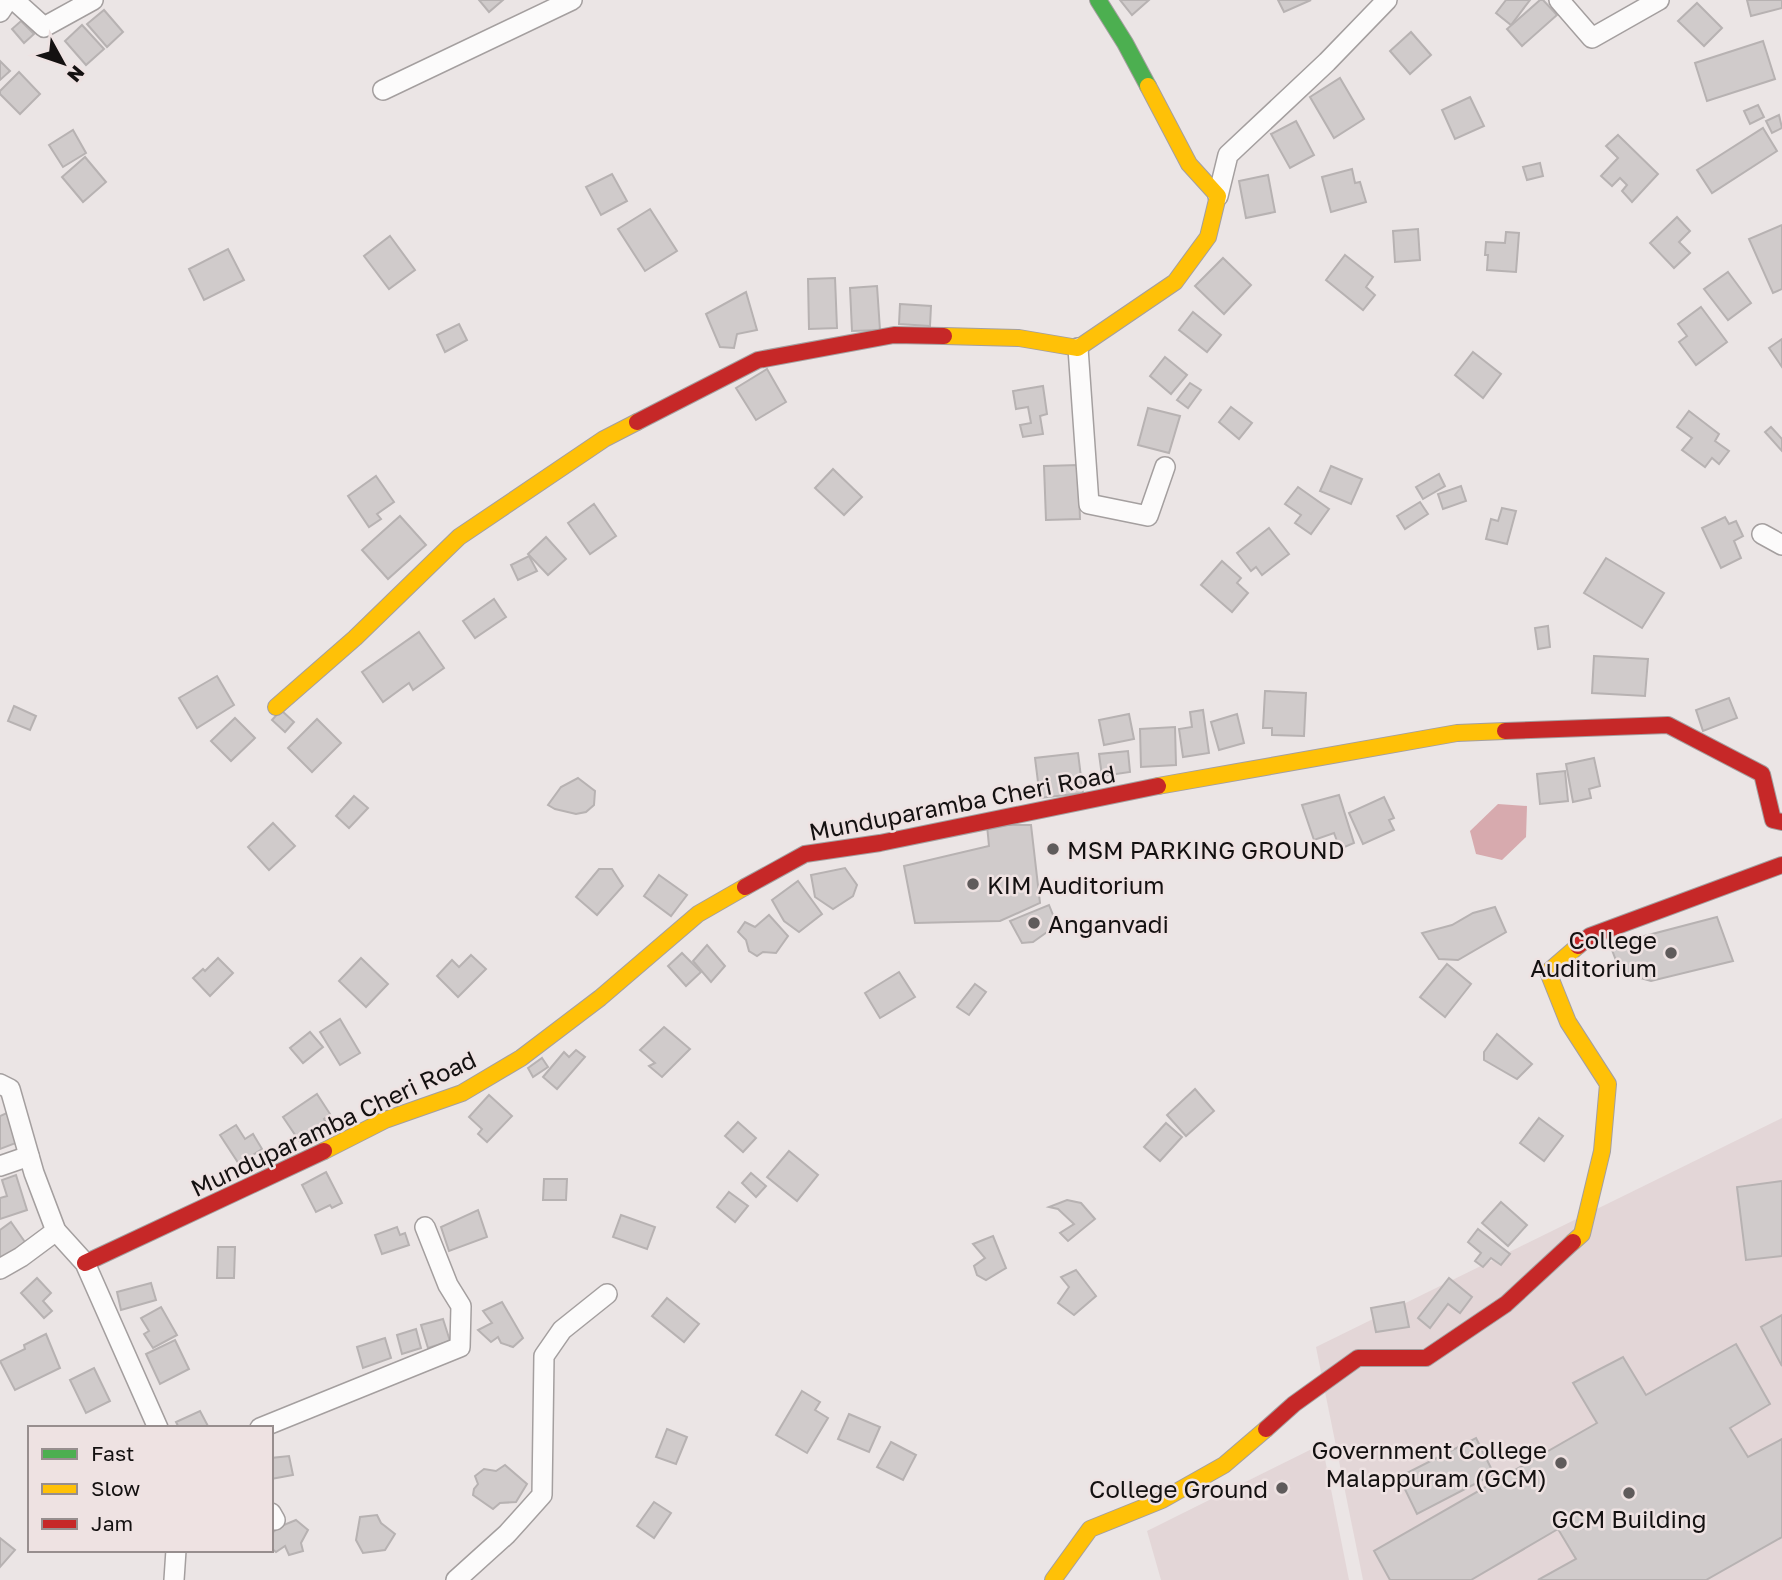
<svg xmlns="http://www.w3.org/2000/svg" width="1782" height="1580" font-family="'Golos Text',sans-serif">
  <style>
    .built { fill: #e3d6d7 }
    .water { fill: #d7aaae }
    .building { fill: #d0cbcb; stroke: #b7b2b2; stroke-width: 2 }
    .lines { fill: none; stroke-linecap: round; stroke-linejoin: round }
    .street-casing { stroke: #a49f9f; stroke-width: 22 }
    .fast-casing { stroke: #a49f9f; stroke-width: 18 }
    .slow-casing { stroke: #a49f9f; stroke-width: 18 }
    .jam-casing { stroke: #a49f9f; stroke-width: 18 }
    .street { stroke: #fcfbfb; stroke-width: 19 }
    .fast { stroke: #4caf50; stroke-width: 16 }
    .slow { stroke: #ffc107; stroke-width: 16 }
    .jam { stroke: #c62828; stroke-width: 16 }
    .poi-dot { fill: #5f5b5b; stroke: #eee2e2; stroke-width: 2.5 }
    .labels { text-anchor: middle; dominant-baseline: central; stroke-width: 5; stroke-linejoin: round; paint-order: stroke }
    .street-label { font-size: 24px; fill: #141111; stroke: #eee2e2 }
    .poi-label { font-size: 24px; fill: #141111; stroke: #eee2e2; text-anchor: start }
  </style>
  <rect width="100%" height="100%" fill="#ebe5e5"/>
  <g class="built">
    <polygon points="1782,1118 1782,1580 1363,1580 1316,1347"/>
    <polygon points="1322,1444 1349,1580 1161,1580 1147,1531"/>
  </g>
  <polygon class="water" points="1498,804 1527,806 1526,837 1502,860 1476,854 1470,831"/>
  <g class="building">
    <polygon points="479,0 503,0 489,12"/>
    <polygon points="1120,0 1149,0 1132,15"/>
    <polygon points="1278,0 1311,0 1284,12"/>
    <polygon points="1506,0 1530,0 1511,25 1496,13"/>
    <polygon points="1540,0 1543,0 1557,15 1522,46 1507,29"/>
    <polygon points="1747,0 1782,0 1782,8 1751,16"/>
    <polygon points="1697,3 1722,28 1704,46 1678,21"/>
    <polygon points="104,10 123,32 107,47 87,24"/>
    <polygon points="21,21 34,34 24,43 12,29"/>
    <polygon points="82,25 104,49 86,65 65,41"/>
    <polygon points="1411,32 1431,55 1410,74 1390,51"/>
    <polygon points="1763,41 1775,79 1707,101 1695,63"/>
    <polygon points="0,61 10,71 0,80"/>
    <polygon points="19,72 40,94 20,114 0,94 0,91"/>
    <polygon points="1340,78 1364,119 1334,138 1310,97"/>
    <polygon points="1470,97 1484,126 1455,139 1442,110"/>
    <polygon points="1758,105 1764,117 1750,124 1744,111"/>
    <polygon points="1779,115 1782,128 1772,133 1766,121"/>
    <polygon points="1296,121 1314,155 1290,168 1271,134"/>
    <polygon points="1763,128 1777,151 1712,193 1697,170"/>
    <polygon points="73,130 86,153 63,167 49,145"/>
    <polygon points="1618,135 1658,174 1632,202 1622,191 1627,185 1620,178 1612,186 1601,176 1618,158 1606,146"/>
    <polygon points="85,157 106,182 83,202 62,177"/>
    <polygon points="1540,163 1543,176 1527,180 1523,167"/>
    <polygon points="1352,169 1355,183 1360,182 1366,202 1331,212 1322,177"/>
    <polygon points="612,174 627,201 601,215 586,187"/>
    <polygon points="1268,175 1275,212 1246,218 1239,181"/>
    <polygon points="650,209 677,251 645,271 618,229"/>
    <polygon points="1677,217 1690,231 1679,242 1690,253 1674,268 1650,243"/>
    <polygon points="1782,225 1782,289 1773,293 1749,239"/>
    <polygon points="1418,229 1420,260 1395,262 1393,231"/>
    <polygon points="1506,232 1519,233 1516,272 1487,270 1488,255 1485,255 1486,242 1505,243"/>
    <polygon points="390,236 415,270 389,289 364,256"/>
    <polygon points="228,249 244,280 204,300 189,269"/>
    <polygon points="1345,255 1373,277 1366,287 1375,295 1363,310 1326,280"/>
    <polygon points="1223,258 1251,285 1224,314 1195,286"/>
    <polygon points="1728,272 1751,303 1728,320 1704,289"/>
    <polygon points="835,278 837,328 809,329 808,279"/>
    <polygon points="877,286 880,330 852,331 850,288"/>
    <polygon points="746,292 757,330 737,334 734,348 720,347 706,314"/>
    <polygon points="900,304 931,306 930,326 899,324"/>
    <polygon points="1701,307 1727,342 1696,365 1679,342 1687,336 1678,324"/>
    <polygon points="1193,312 1221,335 1207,352 1179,330"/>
    <polygon points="459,324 467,340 445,352 437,335"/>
    <polygon points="1782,339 1782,367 1769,348"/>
    <polygon points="1473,352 1501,374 1483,398 1455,375"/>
    <polygon points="1165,357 1187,375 1171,394 1150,376"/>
    <polygon points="767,369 786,402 756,420 736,388"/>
    <polygon points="1190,383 1201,390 1188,408 1177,400"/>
    <polygon points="1043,386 1047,414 1040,416 1043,434 1023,437 1020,425 1031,423 1028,407 1016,409 1013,391"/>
    <polygon points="1231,407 1252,423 1239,439 1219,422"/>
    <polygon points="1148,408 1180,416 1169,453 1138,445"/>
    <polygon points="1689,411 1719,434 1715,441 1729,451 1719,464 1712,458 1705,467 1682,450 1692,438 1677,427"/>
    <polygon points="1771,427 1782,439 1782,451 1765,432"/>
    <polygon points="1078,465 1080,519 1046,520 1044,466"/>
    <polygon points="1331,466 1362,479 1351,504 1320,491"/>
    <polygon points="833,469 862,497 844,515 815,488"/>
    <polygon points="1439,474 1445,486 1423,499 1416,487"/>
    <polygon points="376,476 394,502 377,514 381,519 369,527 348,496"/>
    <polygon points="1461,486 1466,501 1443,509 1438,494"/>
    <polygon points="1298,487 1329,509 1311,534 1295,523 1301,515 1285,504"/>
    <polygon points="1420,502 1428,514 1405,529 1397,516"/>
    <polygon points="594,504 616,536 590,554 568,523"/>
    <polygon points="1502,508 1516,511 1507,544 1486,539 1491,519 1498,521"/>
    <polygon points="400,516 426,545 388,579 362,550"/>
    <polygon points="1725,517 1729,524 1736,521 1743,536 1734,541 1741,558 1721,568 1702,528"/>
    <polygon points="1269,528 1289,554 1262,575 1256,567 1251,571 1237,553"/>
    <polygon points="546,537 566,559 548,575 528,554"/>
    <polygon points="529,556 537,571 518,580 511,565"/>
    <polygon points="1606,558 1664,593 1642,628 1584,593"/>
    <polygon points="1222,561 1241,578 1237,583 1248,593 1232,612 1201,585"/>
    <polygon points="494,599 506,617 475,638 463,621"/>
    <polygon points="1548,626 1550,647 1538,649 1535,628"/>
    <polygon points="419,632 444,668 413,690 409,683 383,702 362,672"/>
    <polygon points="1594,656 1648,659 1645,696 1592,693"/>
    <polygon points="217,676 234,705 197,728 179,698"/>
    <polygon points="1265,691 1306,693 1304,736 1272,735 1272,728 1263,728"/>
    <polygon points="1729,698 1737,718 1703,731 1696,710"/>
    <polygon points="14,706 36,716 30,730 8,721"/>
    <polygon points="281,710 294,722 285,732 272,720"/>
    <polygon points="1203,710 1209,753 1183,757 1179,729 1192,727 1190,712"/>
    <polygon points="1129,714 1134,739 1104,745 1099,720"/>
    <polygon points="1237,714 1244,743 1219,750 1211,722"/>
    <polygon points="235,718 255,738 231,761 211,741"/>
    <polygon points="317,719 341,743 312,772 288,748"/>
    <polygon points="1175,727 1176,765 1141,767 1140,729"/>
    <polygon points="1128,751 1130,772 1102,776 1099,754"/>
    <polygon points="1078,753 1083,793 1040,798 1035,758"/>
    <polygon points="1594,758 1600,786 1589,789 1591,798 1573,802 1566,764"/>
    <polygon points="1565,771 1568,801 1540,804 1537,774"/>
    <polygon points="578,778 595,791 594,805 586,812 576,814 555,809 548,805 561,787"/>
    <polygon points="1339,795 1354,843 1340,849 1334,833 1314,840 1302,805"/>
    <polygon points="354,796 368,808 349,828 336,816"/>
    <polygon points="1384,797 1394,818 1389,820 1394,830 1363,844 1349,813"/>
    <polygon points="273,823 295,846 269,870 248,847"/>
    <polygon points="987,825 1031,825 1040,903 1000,921 915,923 904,866 989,846"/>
    <polygon points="845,868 857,885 853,896 833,909 815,897 811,875"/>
    <polygon points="599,869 612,869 623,886 597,915 576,897"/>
    <polygon points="659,875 687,895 671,916 644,896"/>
    <polygon points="798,881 822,914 799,932 784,921 772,900"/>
    <polygon points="1049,905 1057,925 1033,942 1022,943 1010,921"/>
    <polygon points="1495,907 1506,932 1458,960 1439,959 1422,933 1452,925 1473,913"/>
    <polygon points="769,915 788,936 776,953 763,952 757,956 749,951 746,940 738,932 745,922 755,927"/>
    <polygon points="1717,917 1733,961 1651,981 1630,975 1617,963 1610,945"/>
    <polygon points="707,945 725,966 711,982 693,961"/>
    <polygon points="682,953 701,972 686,986 668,966"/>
    <polygon points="471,955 486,969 458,997 437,976 452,960 459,967"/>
    <polygon points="218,958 233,973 210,996 193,978 203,969 205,971"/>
    <polygon points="361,958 388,984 366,1007 339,981"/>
    <polygon points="1447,964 1471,984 1445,1017 1420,997"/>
    <polygon points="899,972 915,997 880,1018 865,993"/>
    <polygon points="975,984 986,992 969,1015 957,1007"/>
    <polygon points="340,1019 360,1053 340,1065 320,1032"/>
    <polygon points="664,1027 690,1049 662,1077 649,1066 655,1063 640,1050"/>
    <polygon points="310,1032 323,1047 303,1063 290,1048"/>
    <polygon points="1497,1034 1532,1064 1517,1079 1484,1060 1484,1052"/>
    <polygon points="576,1050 585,1057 557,1089 543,1077 564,1052 569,1057"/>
    <polygon points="542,1058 548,1067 533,1077 528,1068"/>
    <polygon points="1195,1089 1214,1111 1186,1136 1167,1115"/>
    <polygon points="317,1094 330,1114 324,1119 329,1127 302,1145 283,1117"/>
    <polygon points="489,1095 512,1116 487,1142 478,1134 482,1129 469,1117"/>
    <polygon points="9,1112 21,1141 0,1149 0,1116"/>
    <polygon points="1539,1118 1563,1136 1544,1161 1520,1143"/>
    <polygon points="738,1122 756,1138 743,1152 725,1136"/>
    <polygon points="1166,1123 1182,1137 1160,1161 1144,1147"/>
    <polygon points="236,1125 245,1139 253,1134 262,1149 239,1164 220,1135"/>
    <polygon points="789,1151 818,1175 797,1201 767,1177"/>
    <polygon points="326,1172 342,1203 332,1208 330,1205 316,1212 302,1185"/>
    <polygon points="751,1173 766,1186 756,1197 742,1183"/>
    <polygon points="16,1175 27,1210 0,1219 0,1198 7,1196 2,1180"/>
    <polygon points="544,1179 567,1179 566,1200 543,1200"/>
    <polygon points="1782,1181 1782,1256 1746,1260 1737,1187"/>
    <polygon points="729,1192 748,1206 735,1222 717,1207"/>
    <polygon points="1067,1200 1081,1203 1095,1219 1068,1241 1060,1233 1074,1224 1058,1209 1049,1207"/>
    <polygon points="1501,1202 1527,1225 1508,1246 1482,1223"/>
    <polygon points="478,1210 487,1237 449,1251 441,1227"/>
    <polygon points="621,1215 655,1227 647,1249 613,1237"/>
    <polygon points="11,1222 27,1245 0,1265 0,1230"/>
    <polygon points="397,1227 400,1235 405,1233 409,1245 382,1254 375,1235"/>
    <polygon points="1478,1229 1510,1254 1501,1265 1491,1258 1483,1267 1475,1261 1481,1253 1468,1242"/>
    <polygon points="993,1236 1006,1268 986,1280 977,1275 974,1266 985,1258 973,1244"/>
    <polygon points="218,1247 235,1247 234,1278 217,1278"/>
    <polygon points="1076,1270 1096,1296 1074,1315 1058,1303 1069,1287 1061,1277"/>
    <polygon points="37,1278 51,1293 43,1301 52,1311 44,1318 21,1293"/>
    <polygon points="1449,1278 1472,1297 1460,1313 1448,1304 1430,1328 1418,1318"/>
    <polygon points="151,1283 156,1300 121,1310 117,1292"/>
    <polygon points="667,1298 699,1324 684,1342 652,1316"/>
    <polygon points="502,1302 523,1338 513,1347 501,1343 498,1337 491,1342 478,1330 492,1323 483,1311"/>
    <polygon points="1404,1302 1409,1327 1376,1332 1371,1308"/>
    <polygon points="161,1307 177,1335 153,1348 144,1334 149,1331 141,1318"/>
    <polygon points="1782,1315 1782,1366 1761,1327"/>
    <polygon points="443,1319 450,1341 428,1348 421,1325"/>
    <polygon points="416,1329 421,1348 402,1354 397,1335"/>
    <polygon points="46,1334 60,1368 15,1390 0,1361 25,1349 24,1345"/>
    <polygon points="385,1338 391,1358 363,1368 357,1347"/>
    <polygon points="175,1340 189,1369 160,1384 146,1354"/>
    <polygon points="1736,1344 1770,1404 1730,1428 1748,1457 1782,1439 1782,1537 1706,1580 1538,1580 1576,1559 1558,1529 1471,1580 1390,1580 1374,1551 1597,1423 1573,1383 1623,1357 1646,1395"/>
    <polygon points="94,1368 110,1401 86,1413 70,1380"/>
    <polygon points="802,1391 820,1402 815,1410 828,1418 807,1453 776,1435"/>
    <polygon points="200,1411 209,1428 179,1428 176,1422"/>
    <polygon points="849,1414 880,1427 869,1452 838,1439"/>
    <polygon points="667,1429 687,1437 676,1464 656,1457"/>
    <polygon points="1476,1438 1494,1474 1417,1514 1399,1477"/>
    <polygon points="891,1442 916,1455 903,1480 877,1467"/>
    <polygon points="289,1456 293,1475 271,1479 271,1458"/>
    <polygon points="505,1465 527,1484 516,1502 500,1503 493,1509 473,1495 474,1489 478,1484 475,1476 484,1469 496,1471"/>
    <polygon points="654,1502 671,1513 654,1538 637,1526"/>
    <polygon points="377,1515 381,1523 395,1534 385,1550 363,1553 356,1540 360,1517"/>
    <polygon points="296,1520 308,1530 301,1543 303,1551 289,1555 285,1546 276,1552 271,1548 271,1534 279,1527"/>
    <polygon points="0,1538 15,1550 0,1567"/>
  </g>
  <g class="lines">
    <g class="street-casing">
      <g id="street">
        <polyline points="14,0 44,27 93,0"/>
        <polyline points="1559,0 1592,38 1659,0"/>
        <polyline points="0,12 8,0"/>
        <polyline points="383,90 572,0"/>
        <polyline points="1218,196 1228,155 1327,62 1387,0"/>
        <polyline points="1078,348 1089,504 1148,516 1165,467"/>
        <polyline points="1762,534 1782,545"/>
        <polyline points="0,1084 10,1089 34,1173 56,1231 85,1263 158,1428"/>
        <polyline points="0,1166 29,1156"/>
        <polyline points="0,1269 21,1257 56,1231"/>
        <polyline points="260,1428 460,1347 461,1306 448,1285 425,1227"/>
        <polyline points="271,1513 275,1520"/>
        <polyline points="174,1580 176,1550"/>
        <polyline points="456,1580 507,1534 542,1495 544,1356 562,1330 607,1294"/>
      </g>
    </g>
    <g class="fast-casing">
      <polyline id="fast" points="1098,0 1125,43 1148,86"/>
    </g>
    <g class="slow-casing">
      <g id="slow">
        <polyline points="944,336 1019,338 1078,348 1175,282 1208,237 1218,196 1189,164 1148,86"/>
        <polyline points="276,707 355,638 459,537 604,439 637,422"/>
        <polyline points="1158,786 1457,733 1505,731"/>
        <polyline points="324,1151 385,1120 462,1093 521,1058 600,998 698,914 745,887"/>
        <polyline points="1573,1242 1582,1234 1602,1151 1608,1084 1568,1022 1548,972 1578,946"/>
        <polyline points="1053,1580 1090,1529 1162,1500 1224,1465 1266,1429"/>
      </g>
    </g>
    <g class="jam-casing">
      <g id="jam">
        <polyline points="637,422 758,360 894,335 944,336"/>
        <polyline points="1505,731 1668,725 1762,774 1773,820 1782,822"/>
        <polyline points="745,887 805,854 880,843 1158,786"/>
        <polyline points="1578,946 1590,936 1782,865"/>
        <polyline points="85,1263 324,1151"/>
        <polyline points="1266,1429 1294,1404 1358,1358 1426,1358 1506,1304 1573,1242"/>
      </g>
    </g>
    <use href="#street" class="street"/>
    <use href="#fast" class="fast"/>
    <use href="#slow" class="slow"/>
    <use href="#jam" class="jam"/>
  </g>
  <g class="poi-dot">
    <circle cx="1053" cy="849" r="7"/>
    <circle cx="973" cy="884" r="7"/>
    <circle cx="1034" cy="923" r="7"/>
    <circle cx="1671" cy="953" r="7"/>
    <circle cx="1561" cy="1463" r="7"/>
    <circle cx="1282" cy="1488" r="7"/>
    <circle cx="1629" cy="1493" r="7"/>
  </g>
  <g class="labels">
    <g class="street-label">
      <text transform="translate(962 802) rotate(-11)">Munduparamba Cheri Road</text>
      <text transform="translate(333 1123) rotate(-25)">Munduparamba Cheri Road</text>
    </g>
    <g class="poi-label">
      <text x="1067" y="849">MSM PARKING GROUND</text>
      <text x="987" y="884">KIM Auditorium</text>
      <text x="1048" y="923">Anganvadi</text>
      <text x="1657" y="939" text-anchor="end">College<tspan x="1657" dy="28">Auditorium</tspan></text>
      <text x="1547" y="1449" text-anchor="end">Government College<tspan x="1547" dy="28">Malappuram (GCM)</tspan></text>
      <text x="1268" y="1488" text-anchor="end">College Ground</text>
      <text x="1629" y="1518" text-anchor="middle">GCM Building</text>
    </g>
  </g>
  <rect x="28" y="1426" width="245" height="126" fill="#eee2e2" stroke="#978e8e" stroke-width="2"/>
  <rect x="42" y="1449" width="35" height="10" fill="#4caf50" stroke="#978e8e" stroke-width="2"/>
  <text x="91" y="1461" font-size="21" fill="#141111">Fast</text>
  <rect x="42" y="1484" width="35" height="10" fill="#ffc107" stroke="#978e8e" stroke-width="2"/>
  <text x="91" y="1496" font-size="21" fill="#141111">Slow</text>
  <rect x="42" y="1519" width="35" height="10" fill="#c62828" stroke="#978e8e" stroke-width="2"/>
  <text x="91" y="1531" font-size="21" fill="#141111">Jam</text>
  <g transform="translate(63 63) rotate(130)" stroke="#eee2e2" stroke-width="5" paint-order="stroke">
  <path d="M0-5L12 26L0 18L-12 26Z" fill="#141111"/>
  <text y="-10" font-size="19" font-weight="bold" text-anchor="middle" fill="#141111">N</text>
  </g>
</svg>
